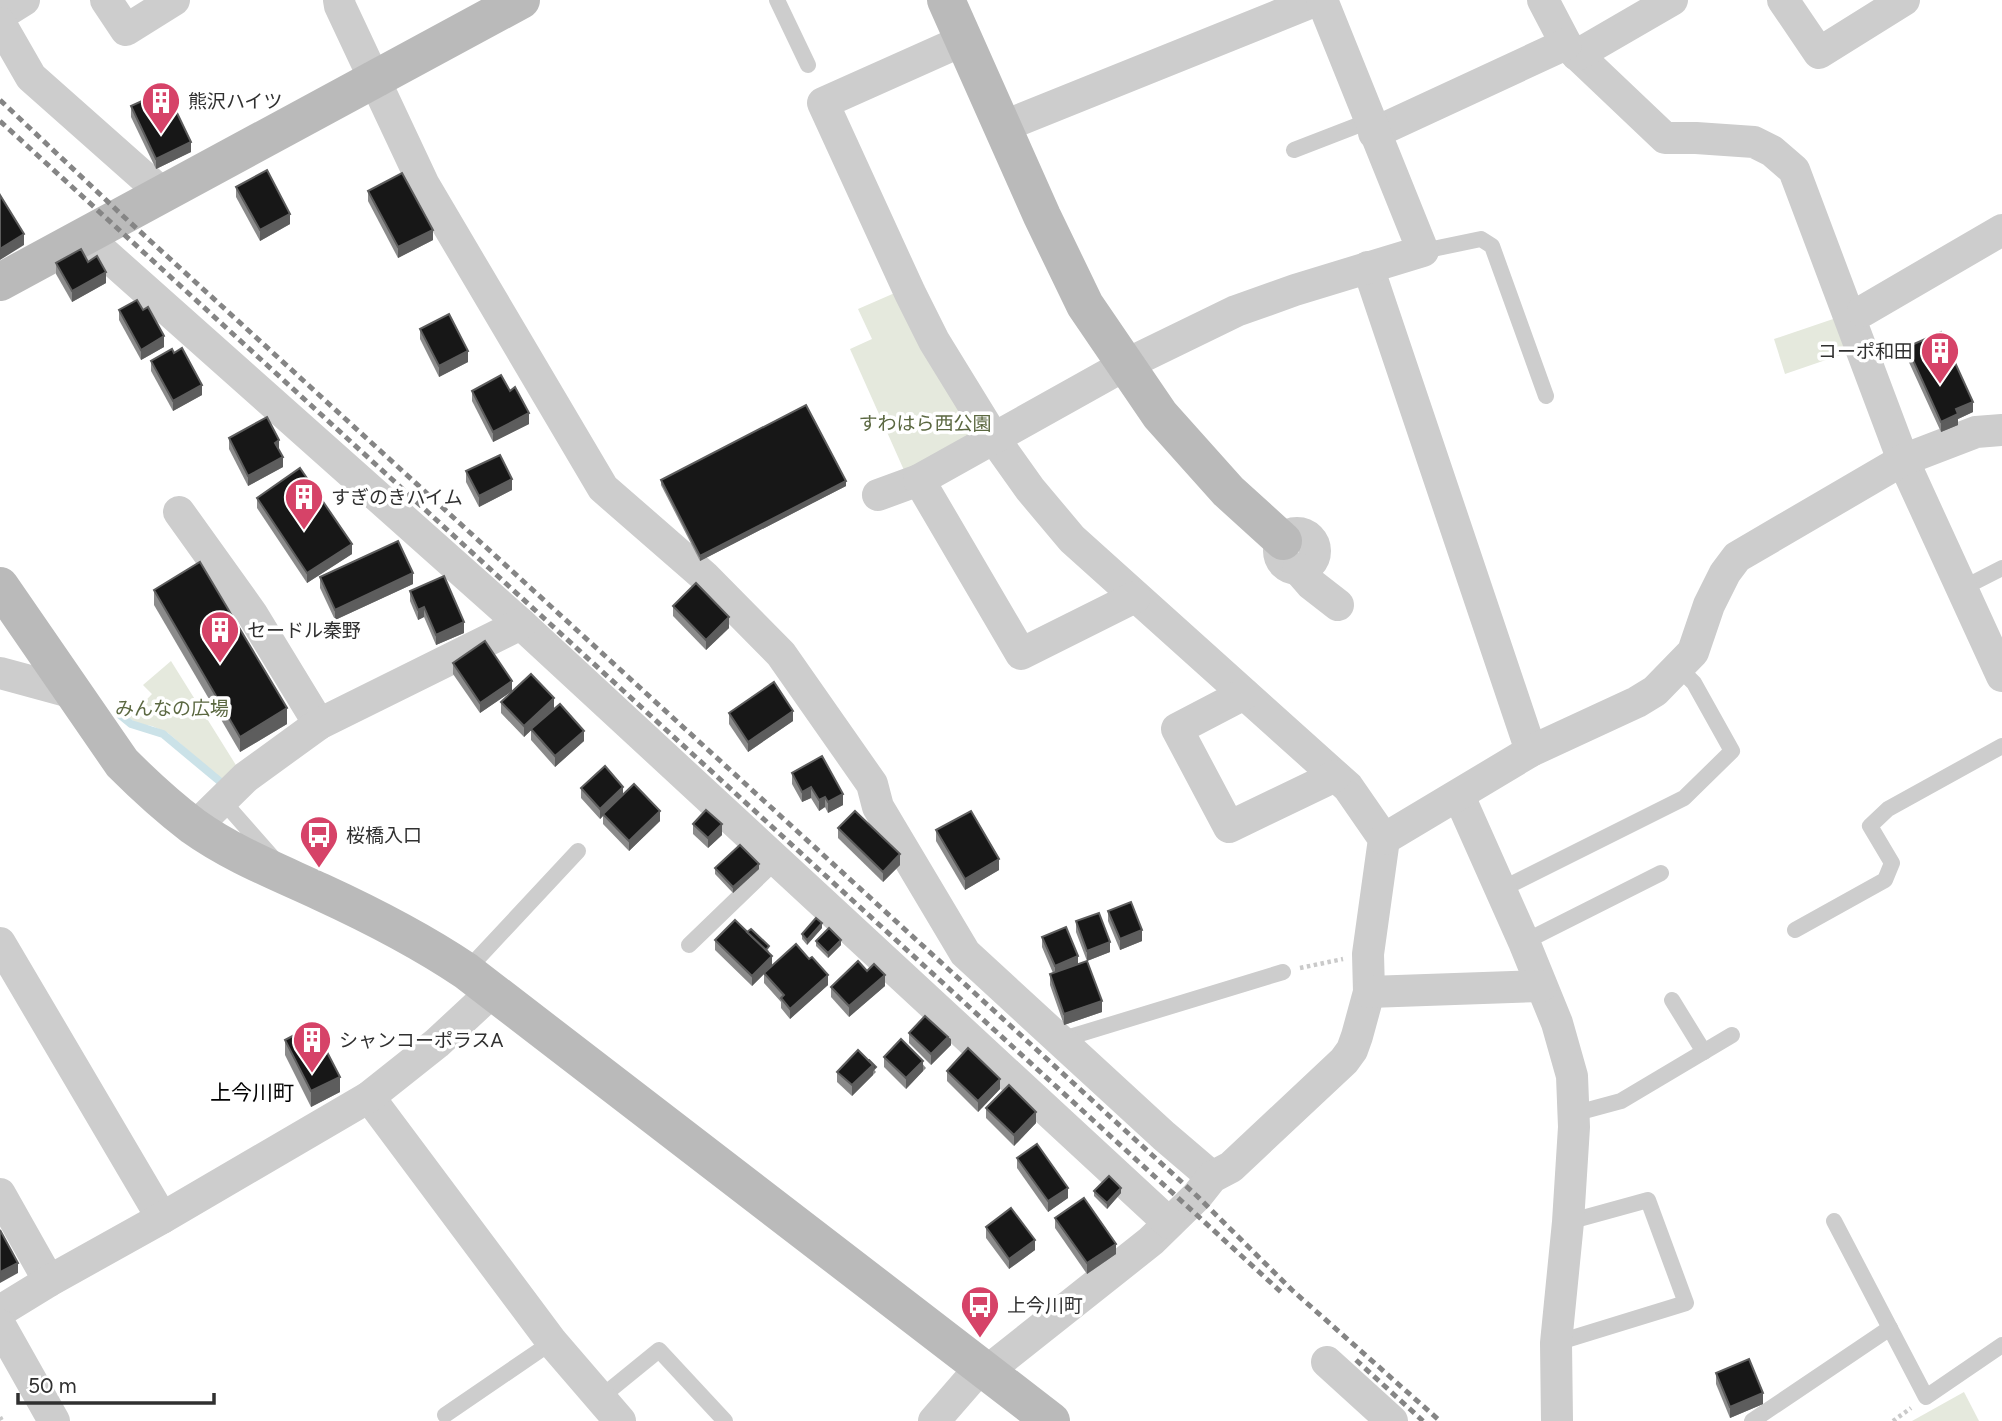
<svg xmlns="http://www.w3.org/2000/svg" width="2002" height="1421" font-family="Figtree,'Noto Sans JP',sans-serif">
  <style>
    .green { fill: #e5e9dd }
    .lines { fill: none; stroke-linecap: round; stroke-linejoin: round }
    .stream { stroke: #cbe2e8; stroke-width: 8 }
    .path { stroke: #cacaca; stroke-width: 4.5; stroke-dasharray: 3.5 3.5; stroke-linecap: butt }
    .lane { stroke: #cdcdcd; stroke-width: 16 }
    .street { stroke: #cdcdcd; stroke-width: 32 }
    .secondary { stroke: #bababa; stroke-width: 38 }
    .rail { stroke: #858585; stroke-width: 5; stroke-dasharray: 7 5; stroke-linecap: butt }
    .wall { fill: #8b8b8b }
    .shaded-wall { fill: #5d5d5d }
    .building { fill: #171717; stroke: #5d5d5d; stroke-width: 2 }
    .labels { text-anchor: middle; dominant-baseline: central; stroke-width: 7; stroke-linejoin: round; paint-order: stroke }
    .poi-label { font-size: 19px; fill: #303030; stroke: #fff; text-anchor: start }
    .park-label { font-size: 19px; fill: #5b6841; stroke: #fff }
    .neighbourhood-label { font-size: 21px; fill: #000; stroke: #fff }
  </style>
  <rect width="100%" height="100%" fill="#fff"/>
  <g class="green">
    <polygon points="897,292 975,429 971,443 907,477 850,349 872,339 858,309"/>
    <polygon points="1839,317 1852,351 1785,374 1774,339"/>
    <polygon points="171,661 239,770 226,783 168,733 152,726 138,724 129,718 152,694 143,685"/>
    <polygon points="1964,1392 1979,1421 1912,1421"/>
  </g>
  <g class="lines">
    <polyline class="stream" points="120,715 131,724 163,734 223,784"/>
    <g class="path">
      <polyline points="1300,968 1343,959"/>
      <polyline points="0,1417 2,1421"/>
      <polyline points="1893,1421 1911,1408"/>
    </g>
    <g class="lane">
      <polyline points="777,0 808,65"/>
      <polyline points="1294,150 1369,121"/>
      <polyline points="1423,251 1481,239 1492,246 1546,396"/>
      <polyline points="1963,588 2002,568"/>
      <polyline points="222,800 274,859"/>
      <polyline points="1500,890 1684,798 1732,751 1694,683 1679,668"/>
      <polyline points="1795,930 1885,880 1892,863 1870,826 1888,809 2002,746"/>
      <polyline points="1524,942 1661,873"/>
      <polyline points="689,945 777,860"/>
      <polyline points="466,971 578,851"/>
      <polyline points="1672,1000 1704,1052"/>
      <polyline points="1060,1040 1283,972"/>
      <polyline points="1573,1114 1621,1101 1732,1035"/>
      <polyline points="1834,1221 1926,1397 2002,1345"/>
      <polyline points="1556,1343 1686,1303 1648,1200 1568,1222"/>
      <polyline points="600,1398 659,1350 725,1421"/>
      <polyline points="445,1415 552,1342"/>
      <polyline points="1752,1421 1890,1328"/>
    </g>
    <g class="street">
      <polyline points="106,0 126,30 174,0"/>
      <polyline points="339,0 340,6 424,185 603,488 704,576 781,654 872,784 878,807 965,953 1164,1136 1212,1177"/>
      <polyline points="1543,0 1566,44 1665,138 1696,138 1754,142 1772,151 1794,170 1903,460 2002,676"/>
      <polyline points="1783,0 1819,53 1904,0"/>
      <polyline points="0,15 24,0"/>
      <polyline points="0,23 31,77 163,194"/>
      <polyline points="964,40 823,103 910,293 934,341 993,437 1030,489 1072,539 1348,787 1384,839 1368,954 1369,992 1357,1036 1352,1050 1344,1061 1231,1167 1212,1177 1197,1196 1151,1241 986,1372"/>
      <polyline points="1577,55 1672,0"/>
      <polyline points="1002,127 1317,0"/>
      <polyline points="1374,133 1566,44"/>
      <polyline points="85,236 521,624 1169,1223"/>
      <polyline points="1368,267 1531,751"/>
      <polyline points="1863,311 2002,230"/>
      <polyline points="878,495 919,480"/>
      <polyline points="179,512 252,614 319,724"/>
      <circle cx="1297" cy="551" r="18"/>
      <polyline points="1298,569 1311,584 1338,605"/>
      <polyline points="1135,597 1021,654 919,480 1125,365 1236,311 1295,290 1423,251 1322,0"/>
      <polyline points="0,673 74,693"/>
      <polyline points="1244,694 1177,729 1229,827 1335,776"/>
      <polyline points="1459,796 1524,942 1557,1023 1572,1076 1574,1127 1568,1222 1556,1343 1557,1421"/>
      <polyline points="195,827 246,777 319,724 521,624"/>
      <polyline points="1384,839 1531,751 1637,702 1655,691 1693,652 1709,605 1725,573 1737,557 1903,460 1976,432 2002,430"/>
      <polyline points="0,943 162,1218"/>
      <polyline points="1369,992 1541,986"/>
      <polyline points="369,1097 552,1342 620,1421"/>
      <polyline points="0,1194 49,1281"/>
      <polyline points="0,1311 49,1281 162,1218 369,1097 437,1043 493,991"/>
      <polyline points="0,1325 54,1421"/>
      <polyline points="1327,1362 1392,1421"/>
      <polyline points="934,1421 980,1368"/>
    </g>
    <g class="secondary">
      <polyline points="946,0 1042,216 1085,305 1160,415 1228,491 1283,541"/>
      <polyline points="0,282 521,0"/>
      <path d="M0,586L122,763C144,785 168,807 193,826C232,854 278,872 321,892C371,915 420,940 466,971L1051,1421"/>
    </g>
    <g class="rail">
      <polyline points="0,100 123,216 1197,1196 1292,1290 1440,1421"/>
      <polyline points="0,121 1281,1292"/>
      <polyline points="1356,1360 1423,1421"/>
    </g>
  </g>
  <g class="wall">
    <polygon points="131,106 191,152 156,169 131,117"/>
    <polygon points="236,187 290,224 260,241 236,197"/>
    <polygon points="368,191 433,240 398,258 368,201"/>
    <polygon points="88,262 106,283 72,302 56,274 56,263"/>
    <polygon points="119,310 164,347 141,360 119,320"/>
    <polygon points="420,329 468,362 439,377 420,339"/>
    <polygon points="1907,347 1973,412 1958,419 1958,425 1941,432 1907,358"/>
    <polygon points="151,361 202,395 173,411 151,371"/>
    <polygon points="472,391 510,391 529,424 493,442 472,401"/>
    <polygon points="229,438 279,451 283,467 248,486 229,449"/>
    <polygon points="466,471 512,490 479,507 466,482"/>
    <polygon points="661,480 846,486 700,561 661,485"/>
    <polygon points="257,498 352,554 307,583 257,508"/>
    <polygon points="320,577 413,584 335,620 320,588"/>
    <polygon points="154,590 287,724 240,752 154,605"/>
    <polygon points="410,591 464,633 436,645 424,617 418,620 410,601"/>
    <polygon points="673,606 729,628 706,650 673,616"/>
    <polygon points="453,663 512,691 480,713 453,674"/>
    <polygon points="501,702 554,709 584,741 555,767 531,740 531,730 524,737 501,713"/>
    <polygon points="729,713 793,721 748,752 729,724"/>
    <polygon points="792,773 843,805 828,813 825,807 819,811 811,798 802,802 792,784"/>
    <polygon points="581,788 623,794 660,821 629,851 603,824 603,816 600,819 581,798"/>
    <polygon points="693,824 722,835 708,848 693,834"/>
    <polygon points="838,828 900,865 883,882 838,838"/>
    <polygon points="936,830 999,870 965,890 936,841"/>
    <polygon points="715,868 759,869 733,893 715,874"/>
    <polygon points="1108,911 1142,941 1120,950 1108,921"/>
    <polygon points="1076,921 1110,952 1087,961 1102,1012 1064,1025 1050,985 1050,974 1053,973 1042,947 1042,937 1078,964 1087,961 1076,932"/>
    <polygon points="822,928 807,945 802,939 802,934"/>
    <polygon points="747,932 769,951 768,953 772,966 828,985 790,1019 781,1008 781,1002 764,983 764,974 752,986 715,950 715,940"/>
    <polygon points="816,941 841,945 828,958 816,946"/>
    <polygon points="867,971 885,986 849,1017 831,997 831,987"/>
    <polygon points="909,1033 951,1045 931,1065 909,1043"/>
    <polygon points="901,1039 926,1068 906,1089 884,1067 884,1057"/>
    <polygon points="285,1040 340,1092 311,1107 285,1055"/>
    <polygon points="858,1050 876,1072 852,1096 837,1082 837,1072"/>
    <polygon points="947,1071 1000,1089 978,1112 947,1081"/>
    <polygon points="986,1108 1036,1123 1014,1146 986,1118"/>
    <polygon points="1017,1158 1068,1198 1048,1212 1017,1168"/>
    <polygon points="1094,1191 1121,1193 1107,1209 1094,1196"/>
    <polygon points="1055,1218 1116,1254 1087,1274 1055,1228"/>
    <polygon points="986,1227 1035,1250 1009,1269 986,1238"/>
    <polygon points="1716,1373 1763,1404 1730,1418 1716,1384"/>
  </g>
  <g class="shaded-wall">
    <polygon points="191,142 191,152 156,169 156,159"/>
    <polygon points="290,214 290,224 260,241 260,230"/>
    <polygon points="433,230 433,240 398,258 398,247"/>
    <polygon points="24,234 24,245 0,260 0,249"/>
    <polygon points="106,272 106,283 72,302 72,291"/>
    <polygon points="164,336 164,347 141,360 141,350"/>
    <polygon points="468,351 468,362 439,377 439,366"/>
    <polygon points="202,385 202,395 173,411 173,401"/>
    <polygon points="1973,402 1973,412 1958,419 1958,425 1941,432 1941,422 1956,409"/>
    <polygon points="529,413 529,424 493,442 493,432"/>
    <polygon points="279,440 279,451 275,443"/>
    <polygon points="283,457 283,467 248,486 248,476"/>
    <polygon points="512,479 512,490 479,507 479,496"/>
    <polygon points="846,481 846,486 700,561 700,556"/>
    <polygon points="352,544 352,554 307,583 307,573"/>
    <polygon points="413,573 413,584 335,620 335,610"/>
    <polygon points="424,607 424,617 418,620 418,610"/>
    <polygon points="729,617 729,628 706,650 706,640"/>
    <polygon points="464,622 464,633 436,645 436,635"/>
    <polygon points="512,681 512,691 480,713 480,703"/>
    <polygon points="554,698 554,709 524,737 524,726"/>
    <polygon points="287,708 287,724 240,752 240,737"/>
    <polygon points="793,711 793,721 748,752 748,742"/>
    <polygon points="584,731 584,741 555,767 555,756"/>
    <polygon points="623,787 623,797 603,814 603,816 600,819 600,809"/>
    <polygon points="811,787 811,798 802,802 802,792"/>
    <polygon points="843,794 843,805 828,813 828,802"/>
    <polygon points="825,797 825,807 819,811 819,800"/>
    <polygon points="660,811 660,821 629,851 629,841"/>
    <polygon points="722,824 722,835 708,848 708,838"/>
    <polygon points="900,854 900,865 883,882 883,872"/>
    <polygon points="999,859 999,870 965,890 965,879"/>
    <polygon points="759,864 759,869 733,893 733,887"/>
    <polygon points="822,923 822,928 807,945 807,940"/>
    <polygon points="1142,930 1142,941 1120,950 1120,939"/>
    <polygon points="841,940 841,945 828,958 828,953"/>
    <polygon points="1110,942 1110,952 1087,961 1087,951"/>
    <polygon points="772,956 772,966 752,986 752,976"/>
    <polygon points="1078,956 1078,966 1055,976 1055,966"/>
    <polygon points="828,975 828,985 790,1019 790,1009"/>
    <polygon points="885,975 885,986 849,1017 849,1006"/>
    <polygon points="1102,1001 1102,1012 1064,1025 1064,1014"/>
    <polygon points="948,1037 951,1039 951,1045 931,1065 931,1054"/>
    <polygon points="923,1061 923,1071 906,1089 906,1078"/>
    <polygon points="873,1065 873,1075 852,1096 852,1085"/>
    <polygon points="340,1077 340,1092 311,1107 311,1091"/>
    <polygon points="1000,1079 1000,1089 978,1112 978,1101"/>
    <polygon points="1036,1112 1036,1123 1014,1146 1014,1135"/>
    <polygon points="1068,1188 1068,1198 1048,1212 1048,1201"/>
    <polygon points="1121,1188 1121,1193 1107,1209 1107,1203"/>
    <polygon points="1035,1240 1035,1250 1009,1269 1009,1259"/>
    <polygon points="1116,1244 1116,1254 1087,1274 1087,1263"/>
    <polygon points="18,1263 18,1273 0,1283 0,1272"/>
    <polygon points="1763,1393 1763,1404 1730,1418 1730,1407"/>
  </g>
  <g class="building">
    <polygon points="166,90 191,142 156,159 131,106"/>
    <polygon points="267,170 290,214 260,230 236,187"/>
    <polygon points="402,173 433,230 398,247 368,191"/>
    <polygon points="0,195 24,234 0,249"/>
    <polygon points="81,249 88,262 97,256 106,272 72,291 56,263"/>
    <polygon points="137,300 143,310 148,307 164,336 141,350 119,310"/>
    <polygon points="449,314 468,351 439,366 420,329"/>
    <polygon points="1941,332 1973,402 1956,409 1958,414 1941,422 1907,347"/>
    <polygon points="182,348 202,385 173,401 151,361 172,349 174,353"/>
    <polygon points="501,375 510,391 515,387 529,413 493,432 472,391"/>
    <polygon points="806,405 846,481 700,556 661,480"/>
    <polygon points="267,417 279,440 275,443 283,457 248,476 229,438"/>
    <polygon points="500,455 512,479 479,496 466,471"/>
    <polygon points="300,468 352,544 307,573 257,498"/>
    <polygon points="398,541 413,573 335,610 320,577"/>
    <polygon points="200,562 287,708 240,737 154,590"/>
    <polygon points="444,576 464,622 436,635 424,607 418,610 410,591"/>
    <polygon points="696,583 729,617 706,640 673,606"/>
    <polygon points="485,641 512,681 480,703 453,663"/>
    <polygon points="531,674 554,698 524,726 501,702"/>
    <polygon points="774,682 793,711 748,742 729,713"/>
    <polygon points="560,704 584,731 555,756 531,729"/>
    <polygon points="822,756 843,794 828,802 825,797 819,800 811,787 802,792 792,773"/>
    <polygon points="605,766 623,787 600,809 581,788"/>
    <polygon points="634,784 660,811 629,841 603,814"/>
    <polygon points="706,810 722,824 708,838 693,824"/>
    <polygon points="855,811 900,854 883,872 838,828"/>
    <polygon points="971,811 999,859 965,879 936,830"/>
    <polygon points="740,845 759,864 733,887 715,868"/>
    <polygon points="1131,902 1142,930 1120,939 1108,911"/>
    <polygon points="1099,913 1110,942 1087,951 1076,921"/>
    <polygon points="816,918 822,923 807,940 802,934"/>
    <polygon points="735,920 772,956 752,976 715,940"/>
    <polygon points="1066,927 1078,956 1055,966 1042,937"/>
    <polygon points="829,928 841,940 828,953 816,941"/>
    <polygon points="751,929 769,946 766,950 747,932"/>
    <polygon points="796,944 809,959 812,957 828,975 790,1009 781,998 784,995 764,973"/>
    <polygon points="858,961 867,971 874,964 885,975 849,1006 831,987"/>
    <polygon points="1087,961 1102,1001 1064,1014 1050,974"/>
    <polygon points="925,1016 948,1037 931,1054 909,1033"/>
    <polygon points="313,1025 340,1077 311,1091 285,1040"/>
    <polygon points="901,1039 923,1061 906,1078 884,1057"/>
    <polygon points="968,1048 1000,1079 978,1101 947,1071"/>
    <polygon points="858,1050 873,1065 852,1085 837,1072"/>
    <polygon points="868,1060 869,1060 876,1067 873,1070 873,1065"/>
    <polygon points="1009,1085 1036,1112 1014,1135 986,1108"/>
    <polygon points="1037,1144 1068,1188 1048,1201 1017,1158"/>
    <polygon points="1109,1176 1121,1188 1107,1203 1094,1191"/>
    <polygon points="1084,1198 1116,1244 1087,1263 1055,1218"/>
    <polygon points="1011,1208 1035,1240 1009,1259 986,1227"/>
    <polygon points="0,1230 18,1263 0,1272"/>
    <polygon points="1749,1359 1763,1393 1730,1407 1716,1373"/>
  </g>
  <defs>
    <g id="building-pin" transform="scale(2.0125)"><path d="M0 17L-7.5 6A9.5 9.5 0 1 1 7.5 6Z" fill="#d64368" stroke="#fff"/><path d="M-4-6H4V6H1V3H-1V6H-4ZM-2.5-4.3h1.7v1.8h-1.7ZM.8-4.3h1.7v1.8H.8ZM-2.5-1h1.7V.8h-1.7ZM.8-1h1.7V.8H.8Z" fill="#fff"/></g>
    <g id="bus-pin" transform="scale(2.0125)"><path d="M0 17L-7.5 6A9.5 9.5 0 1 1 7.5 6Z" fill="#d64368" stroke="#fff"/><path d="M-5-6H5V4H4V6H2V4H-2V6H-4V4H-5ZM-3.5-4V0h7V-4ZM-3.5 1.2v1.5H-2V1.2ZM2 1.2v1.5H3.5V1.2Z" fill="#fff"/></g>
  </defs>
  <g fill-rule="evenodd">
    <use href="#building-pin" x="161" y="101"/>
    <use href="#building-pin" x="1940" y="351"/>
    <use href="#building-pin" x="304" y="497"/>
    <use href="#building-pin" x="220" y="630"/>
    <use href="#bus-pin" x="319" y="835"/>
    <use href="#building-pin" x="312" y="1040"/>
    <use href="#bus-pin" x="980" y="1305"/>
  </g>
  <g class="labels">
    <g class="poi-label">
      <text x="188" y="101">熊沢ハイツ</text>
      <text x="1913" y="351" text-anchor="end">コーポ和田</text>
      <text x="331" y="497">すぎのきハイム</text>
      <text x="247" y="630">セードル秦野</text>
      <text x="346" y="835">桜橋入口</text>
      <text x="339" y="1040">シャンコーポラスA</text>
      <text x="1007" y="1305">上今川町</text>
    </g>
    <g class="park-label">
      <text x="925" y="423">すわはら西公園</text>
      <text x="172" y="708">みんなの広場</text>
    </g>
    <g class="neighbourhood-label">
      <text x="252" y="1092">上今川町</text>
    </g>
  </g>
  <path d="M18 1393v10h196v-10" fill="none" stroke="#303030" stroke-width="3.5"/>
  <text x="28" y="1393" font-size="21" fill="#303030" stroke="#ffffff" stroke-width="5" paint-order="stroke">50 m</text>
</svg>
